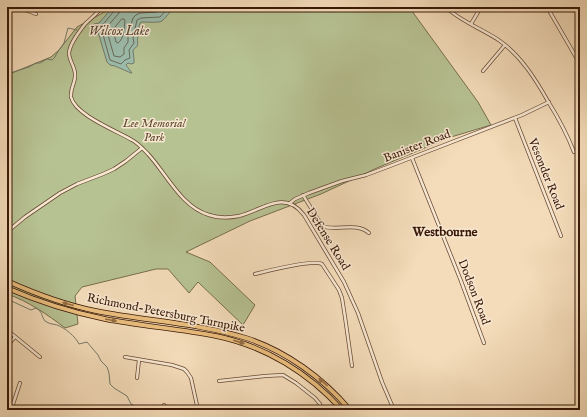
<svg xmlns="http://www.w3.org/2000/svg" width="587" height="417" font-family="'IM FELL English',serif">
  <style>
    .green { fill: #b7c293; stroke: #786d4d }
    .water { fill: #9cbcab; stroke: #747a69 }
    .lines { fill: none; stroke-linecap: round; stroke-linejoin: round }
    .shore { stroke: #6a6a59; stroke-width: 1 }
    .stream { stroke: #747a69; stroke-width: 1 }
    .minor-casing { stroke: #684934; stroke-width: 4 }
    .highway-casing { stroke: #391807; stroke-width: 5.5 }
    .minor { stroke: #f8e8d2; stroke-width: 2.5 }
    .highway { stroke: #eabe7d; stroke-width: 4 }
    .oneway { fill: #926b42 }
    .labels { text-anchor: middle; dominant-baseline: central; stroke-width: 3; stroke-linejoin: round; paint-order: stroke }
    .park-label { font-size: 12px; font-style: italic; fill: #5f4b31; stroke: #f8e8d2 }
    .street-label { font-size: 12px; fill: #391807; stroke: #f8e8d2 }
    .water-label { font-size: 13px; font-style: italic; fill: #574938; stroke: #f8e8d2 }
    .neighbourhood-label { font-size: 13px; font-weight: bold; fill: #391807; stroke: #f8e8d2 }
  </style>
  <rect width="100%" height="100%" fill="#f4dcba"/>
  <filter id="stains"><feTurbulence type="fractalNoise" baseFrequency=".005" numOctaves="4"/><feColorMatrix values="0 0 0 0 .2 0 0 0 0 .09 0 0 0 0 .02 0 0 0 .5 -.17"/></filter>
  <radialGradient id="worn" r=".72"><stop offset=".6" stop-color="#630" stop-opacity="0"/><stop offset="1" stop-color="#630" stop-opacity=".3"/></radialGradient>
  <path class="green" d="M111,7H409L478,102L491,125L451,137L377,168L321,194L250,221L186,252L210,262L255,305L243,325L198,282L189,293L168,269H156L82,287L75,296L78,324L65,328C48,315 28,301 7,294V75L51,57L59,50L77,27L110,9Z"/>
  <path class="water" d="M113,7H176C170,10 167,17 162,21C158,23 147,22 142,22L140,23C139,27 138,31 138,36C136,44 141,44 133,50L134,59V63L131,64L128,63L126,65L132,73H131L115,66L110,65L107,62L97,29H95L94,24L99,23Z"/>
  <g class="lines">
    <g class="shore">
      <polyline points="115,7 114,11 101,27 110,60 121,64 125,60 130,58 129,50 134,43 133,38 137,20 141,18 160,17 169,7"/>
      <polyline points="120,7 119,13 106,28 114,56 120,57 124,54 124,48 128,42 128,36 133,18 136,15 140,13 157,12 162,7"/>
      <path d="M122,19H124L125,21C124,28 124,39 118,43L116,42L113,30Z"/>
    </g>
    <g class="stream">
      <polyline points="7,74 29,67 36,63 40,63 47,59 52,60 55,57 57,53 64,43 68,28 77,30"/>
      <path d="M7,299L31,310L36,308C43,312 41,316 45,321C49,324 53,324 57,325C65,328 75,336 79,344L87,342L98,355L101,361L107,367L109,373L110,384L114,388L127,396L131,404L137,407L139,410"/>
    </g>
    <g class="minor-casing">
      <g id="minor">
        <polyline points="22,7 23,9 36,14"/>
        <path d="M102,7C97,14 91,18 85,24C79,32 70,43 69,53C69,61 76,68 75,76C75,83 70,89 71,97C75,115 117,131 132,140C138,143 143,149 148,154C166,173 181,207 209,215C218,218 229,218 239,216C263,210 284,189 304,215L344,282L358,313L382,382L394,410"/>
        <path d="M446,7C459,21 485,30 500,41C522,57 536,80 549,103C559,119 567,134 574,152"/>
        <polyline points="547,7 580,64"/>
        <polyline points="471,24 481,7"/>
        <polyline points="483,71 505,45"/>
        <polyline points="515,118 561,236"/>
        <polyline points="412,158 461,281 484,343"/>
        <path d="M303,195L322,226C335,232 356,221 369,233"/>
        <polyline points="290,203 295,199 309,193 342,181 366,175 390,166 522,115 549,102"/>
        <polyline points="7,232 25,217 60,193 77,184 103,174 114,169 126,161 142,148"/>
        <path d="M255,274C267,271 313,259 322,264L339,290L342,298L345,317L352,366"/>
        <polyline points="7,330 40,357"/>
        <polyline points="7,346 15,337"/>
        <polyline points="125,357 172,365 184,369 187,372 191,378 198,410"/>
        <polyline points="137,378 139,360"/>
        <polyline points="219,381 265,376 283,375 296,383 315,398 320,404 322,410"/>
        <polyline points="164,405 169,410"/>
        <polyline points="11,410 20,383"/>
        <polyline points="191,410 197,409"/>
      </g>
    </g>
    <g class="highway-casing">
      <g id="highway">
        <path d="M7,281C36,294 66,305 96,311C146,321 198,323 246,338C286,351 323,378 350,410"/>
        <path d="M7,288C39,302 71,312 105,319C142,326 180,329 216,336C265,346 309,373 342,410"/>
      </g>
    </g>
    <use href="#minor" class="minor"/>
    <use href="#highway" class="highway"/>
  </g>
  <defs><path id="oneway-solid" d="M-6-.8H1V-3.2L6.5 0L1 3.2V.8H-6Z"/></defs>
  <g class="oneway">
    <use href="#oneway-solid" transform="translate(68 304) rotate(-165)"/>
    <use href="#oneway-solid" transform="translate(111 320) rotate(10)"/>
    <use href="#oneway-solid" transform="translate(239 342) rotate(18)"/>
    <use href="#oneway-solid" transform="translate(323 382) rotate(-140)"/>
  </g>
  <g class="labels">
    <g class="park-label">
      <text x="154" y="123">Lee Memorial<tspan x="154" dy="14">Park</tspan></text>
    </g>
    <g class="street-label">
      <text transform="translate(417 146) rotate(-21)">Banister Road</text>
      <text transform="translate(546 174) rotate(68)">Vesonder Road</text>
      <text transform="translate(328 239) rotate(58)">Defense Road</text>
      <text transform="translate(474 292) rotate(69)">Dodson Road</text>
      <text transform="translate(166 313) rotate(11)">Richmond-Petersburg Turnpike</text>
    </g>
    <g class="water-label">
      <text x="119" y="31">Wilcox Lake</text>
    </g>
    <g class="neighbourhood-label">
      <text x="445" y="232">Westbourne</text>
    </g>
  </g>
  <rect width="587" height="417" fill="none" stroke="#f4dcba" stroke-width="24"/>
  <rect x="8" y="8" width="571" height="401" fill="none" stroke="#391807" stroke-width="2"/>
  <rect x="12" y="12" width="563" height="393" fill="none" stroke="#391807"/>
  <rect width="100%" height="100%" filter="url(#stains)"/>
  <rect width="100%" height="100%" fill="url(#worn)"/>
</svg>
